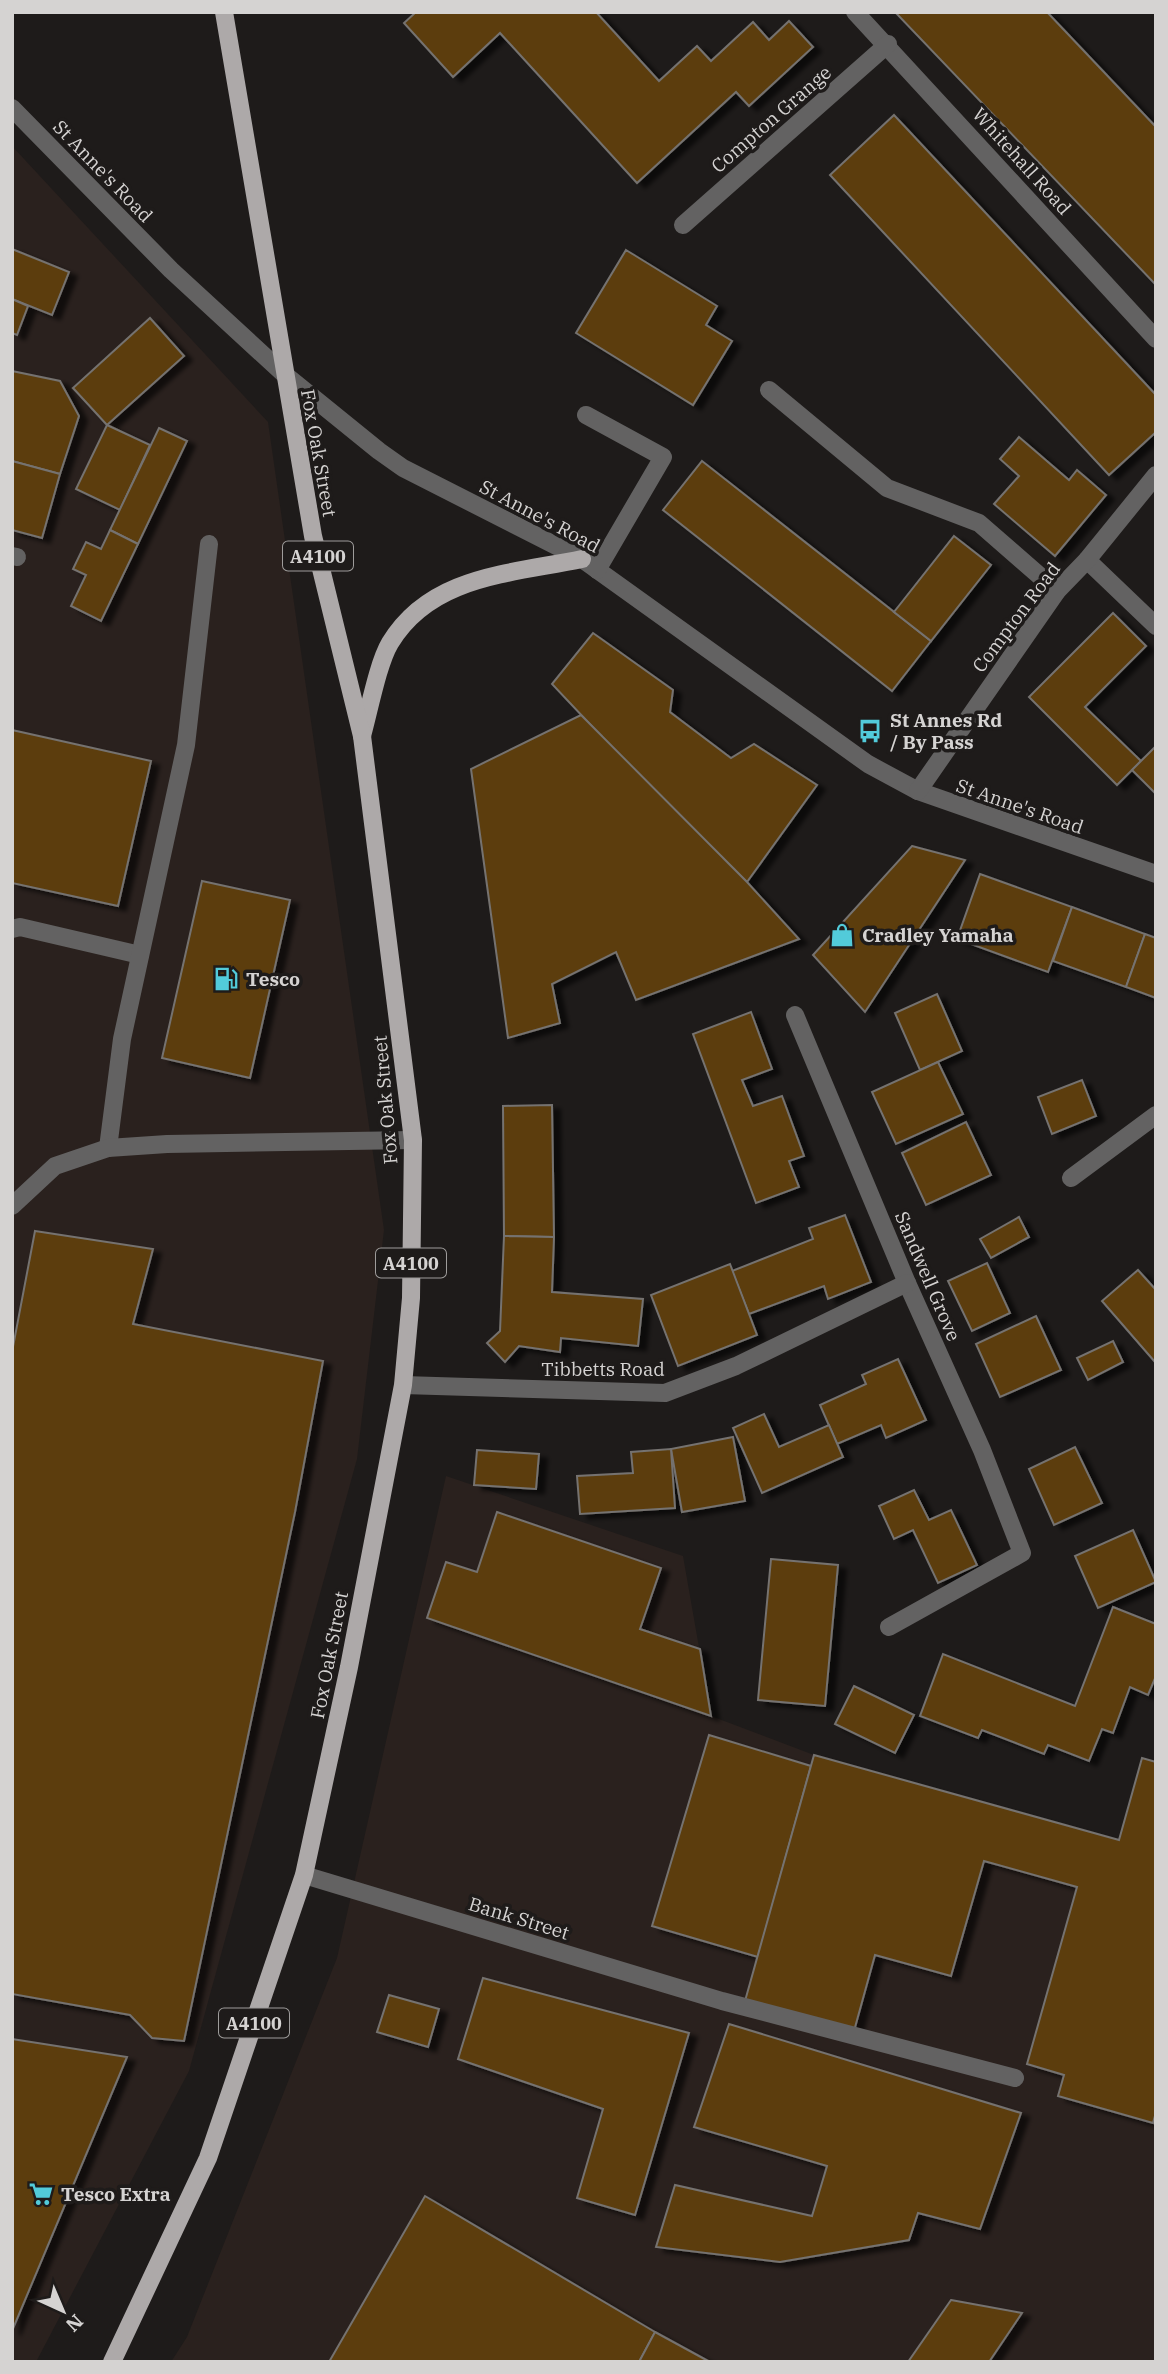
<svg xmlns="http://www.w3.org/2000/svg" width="1168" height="2374" font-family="'IBM Plex Serif',serif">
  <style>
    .built { fill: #2a211e }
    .building { fill: #5b3d0e; stroke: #75726f; stroke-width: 2; filter: url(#shadow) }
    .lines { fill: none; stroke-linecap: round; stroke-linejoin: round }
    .minor { stroke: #636262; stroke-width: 18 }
    .major { stroke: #ada9a9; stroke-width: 18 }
    .labels { text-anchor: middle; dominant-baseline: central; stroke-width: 7; stroke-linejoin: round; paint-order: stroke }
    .shield { fill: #1e1b1a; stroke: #9e9c9b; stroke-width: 2 }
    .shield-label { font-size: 18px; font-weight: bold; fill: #d5d3d2 }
    .street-label { font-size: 19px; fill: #d5d3d2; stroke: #1e1b1a }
    .poi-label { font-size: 19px; font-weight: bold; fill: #d5d3d2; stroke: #1e1b1a; text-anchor: start }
  </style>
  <defs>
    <filter id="shadow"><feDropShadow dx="8" dy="4.5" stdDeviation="2" flood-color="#0009"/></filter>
  </defs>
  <rect width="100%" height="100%" fill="#1e1b1a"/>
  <g class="built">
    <polygon points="12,146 268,422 384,1230 357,1459 189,2071 36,2362 12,2362"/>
    <polygon points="446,1476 683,1556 711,1716 814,1755 1119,1840 1142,1758 1156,1762 1156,2362 171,2362 187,2337 337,1958"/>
  </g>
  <g class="building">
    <polygon points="416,12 596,12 659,81 697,46 711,61 753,22 769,40 789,21 813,47 749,106 736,92 637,183 500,33 453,77 404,23"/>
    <polygon points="895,12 1047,12 1156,127 1156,285"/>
    <polygon points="894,115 1156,395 1156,432 1109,475 830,175"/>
    <polygon points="12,249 69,272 52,315 12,299"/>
    <polygon points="626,250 717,306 706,325 732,341 693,405 576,333"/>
    <polygon points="12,299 28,306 17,335 12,333"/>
    <polygon points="150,318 184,356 107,425 73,388"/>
    <polygon points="12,371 60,381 79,416 60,474 12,461"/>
    <polygon points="107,425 150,445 120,510 76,489"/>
    <polygon points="159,428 187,441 138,544 110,530"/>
    <polygon points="1019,437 1069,480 1077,470 1106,495 1055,556 994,504 1019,476 1000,459"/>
    <polygon points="12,461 60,474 42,538 12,530"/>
    <polygon points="702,461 931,641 892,691 663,510"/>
    <polygon points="110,530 138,544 101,621 71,606 86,575 73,569 86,542 101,549"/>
    <polygon points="954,536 991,565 931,641 894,612"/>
    <polygon points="1113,613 1146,646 1085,707 1141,761 1117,785 1029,697"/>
    <polygon points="593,633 673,690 670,712 731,758 754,744 817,785 747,882 618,754 552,684"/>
    <polygon points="581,715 747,882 799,939 636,1000 616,952 552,984 560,1023 508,1038 471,769"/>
    <polygon points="12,730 151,761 118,906 12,883"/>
    <polygon points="1156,746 1156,794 1132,770"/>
    <polygon points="912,846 965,860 865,1012 813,955"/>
    <polygon points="980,874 1072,907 1048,972 957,939"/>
    <polygon points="202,881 290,900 250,1078 162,1058"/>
    <polygon points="1072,907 1145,934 1126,987 1053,961"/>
    <polygon points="1145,934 1156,938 1156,998 1126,987"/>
    <polygon points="937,994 962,1051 920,1070 895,1013"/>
    <polygon points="751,1012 772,1069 742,1080 753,1106 782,1096 804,1156 789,1161 799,1187 756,1203 693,1034"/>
    <polygon points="938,1062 963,1114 896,1144 872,1092"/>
    <polygon points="1082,1080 1096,1116 1052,1134 1038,1097"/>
    <polygon points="552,1105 554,1237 504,1236 503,1106"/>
    <polygon points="966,1122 991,1175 926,1205 902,1153"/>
    <polygon points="845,1215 871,1282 828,1299 824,1286 749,1314 732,1271 813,1239 809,1228"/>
    <polygon points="1019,1217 1029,1237 991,1258 980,1239"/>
    <polygon points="35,1231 153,1249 133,1324 323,1361 295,1512 184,2041 152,2038 130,2015 12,1994 12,1352"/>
    <polygon points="504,1236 554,1237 552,1292 643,1299 638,1346 561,1338 560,1352 519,1346 505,1362 487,1343 500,1331"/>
    <polygon points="987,1263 1010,1313 972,1331 948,1281"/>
    <polygon points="730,1264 757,1335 678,1366 651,1295"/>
    <polygon points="1138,1270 1156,1290 1155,1362 1102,1301"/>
    <polygon points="1036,1316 1061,1370 1000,1397 976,1344"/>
    <polygon points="1113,1341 1123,1362 1088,1380 1077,1358"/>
    <polygon points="898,1359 926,1420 886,1438 881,1425 837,1444 820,1405 866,1384 862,1375"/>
    <polygon points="764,1414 779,1447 829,1425 843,1457 762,1493 733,1428"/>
    <polygon points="733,1437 745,1501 682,1512 671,1449"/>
    <polygon points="1075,1447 1102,1503 1054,1525 1029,1469"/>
    <polygon points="671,1449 675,1508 580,1514 577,1476 633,1473 631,1452"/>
    <polygon points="477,1450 539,1454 536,1489 474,1485"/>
    <polygon points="914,1490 929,1520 951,1510 977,1565 938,1583 913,1530 894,1539 879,1506"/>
    <polygon points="497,1512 661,1568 640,1629 700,1649 711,1716 427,1618 446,1562 477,1572"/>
    <polygon points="1133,1530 1156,1582 1098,1608 1075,1556"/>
    <polygon points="771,1559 838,1565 825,1706 758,1700"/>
    <polygon points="1113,1607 1156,1624 1156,1676 1148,1695 1130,1687 1113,1733 1102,1729 1089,1761 1048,1745 1044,1754 982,1730 978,1738 920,1716 943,1654 1075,1706"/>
    <polygon points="854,1686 914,1715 895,1753 835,1724"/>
    <polygon points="709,1735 811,1766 758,1957 652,1926"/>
    <polygon points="814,1755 1119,1840 1142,1758 1156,1762 1156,2112 1153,2123 1058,2096 1064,2075 1027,2064 1077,1887 984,1861 951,1976 875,1955 854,2031 745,2001"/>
    <polygon points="483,1978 689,2033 635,2215 577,2198 603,2109 458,2059"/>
    <polygon points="389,1995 439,2009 428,2047 377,2032"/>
    <polygon points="729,2024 1021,2113 980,2229 918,2213 909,2240 780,2262 656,2247 675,2185 812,2216 827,2166 694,2127"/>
    <polygon points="12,2039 127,2057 12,2331"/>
    <polygon points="425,2196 655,2332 639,2362 329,2362"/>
    <polygon points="951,2300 1022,2313 989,2362 908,2362"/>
    <polygon points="655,2332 710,2362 639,2362"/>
  </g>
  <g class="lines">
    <g class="minor">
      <polyline points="855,12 1156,339"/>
      <polyline points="12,108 171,270 284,374 379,451 403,468 582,559 868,764 918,791 1156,874"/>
      <polyline points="683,225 888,44"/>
      <polyline points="769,390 887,488 979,523 1057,591"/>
      <polyline points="586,415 663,457 597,570"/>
      <polyline points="12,556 17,557"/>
      <polyline points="1087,560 1156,626"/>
      <polyline points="918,791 1057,591 1087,560 1156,475"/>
      <polyline points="12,929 20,927 140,955"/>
      <polyline points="795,1015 907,1283 982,1450 1022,1553 889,1627"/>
      <polyline points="108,1148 122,1039 186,745 209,544"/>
      <polyline points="1071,1178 1156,1115"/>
      <polyline points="12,1206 55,1166 108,1148 167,1144 413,1140"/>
      <polyline points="403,1385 665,1393 736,1366 907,1283"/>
      <polyline points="304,1875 722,2001 1015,2078"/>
    </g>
    <g class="major">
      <path d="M362,736C369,711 378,663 390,643C431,575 511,574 582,559"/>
      <polyline points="112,2362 208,2158 304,1875 349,1667 403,1385 411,1298 413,1140 362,736 313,536 224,12"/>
    </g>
  </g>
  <defs>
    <g id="bus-bare" transform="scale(1.89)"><path d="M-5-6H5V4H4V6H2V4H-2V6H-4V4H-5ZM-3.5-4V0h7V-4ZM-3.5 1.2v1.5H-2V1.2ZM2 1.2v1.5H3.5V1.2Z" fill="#52cbda" stroke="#1e1b1a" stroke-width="2.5" paint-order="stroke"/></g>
    <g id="shop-bare" transform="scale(1.89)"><path d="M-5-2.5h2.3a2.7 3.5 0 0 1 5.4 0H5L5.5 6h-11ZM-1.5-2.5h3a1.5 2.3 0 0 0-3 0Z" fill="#52cbda" stroke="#1e1b1a" stroke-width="2.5" paint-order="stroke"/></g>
    <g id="fuel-bare" transform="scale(1.89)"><path d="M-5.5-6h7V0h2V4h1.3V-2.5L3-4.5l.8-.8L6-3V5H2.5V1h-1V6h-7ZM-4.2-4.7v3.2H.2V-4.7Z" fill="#52cbda" stroke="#1e1b1a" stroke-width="2.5" paint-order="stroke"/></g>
    <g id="supermarket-bare" transform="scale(1.89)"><path d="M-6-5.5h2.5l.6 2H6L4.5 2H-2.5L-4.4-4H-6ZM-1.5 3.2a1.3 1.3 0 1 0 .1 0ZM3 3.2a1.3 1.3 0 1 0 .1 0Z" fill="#52cbda" stroke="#1e1b1a" stroke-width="2.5" paint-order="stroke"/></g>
  </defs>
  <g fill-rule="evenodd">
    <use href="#bus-bare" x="870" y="731"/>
    <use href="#shop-bare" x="842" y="935"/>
    <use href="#fuel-bare" x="226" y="979"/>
    <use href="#supermarket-bare" x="41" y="2194"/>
  </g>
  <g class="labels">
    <g class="shield">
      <rect x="283" y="541.5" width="70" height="29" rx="5"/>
      <rect x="376" y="1248.5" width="70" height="29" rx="5"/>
      <rect x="219" y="2008.5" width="70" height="29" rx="5"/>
    </g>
    <g class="shield-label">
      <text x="318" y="556">A4100</text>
      <text x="411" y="1263">A4100</text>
      <text x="254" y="2023">A4100</text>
    </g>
    <g class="street-label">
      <text transform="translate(771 119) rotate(-41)">Compton Grange</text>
      <text transform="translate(1022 161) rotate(48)">Whitehall Road</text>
      <text transform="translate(103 171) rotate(46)">St Anne's Road</text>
      <text transform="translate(319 453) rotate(80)">Fox Oak Street</text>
      <text transform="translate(540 516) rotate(28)">St Anne's Road</text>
      <text transform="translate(1016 617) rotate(-53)">Compton Road</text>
      <text transform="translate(1020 806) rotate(19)">St Anne's Road</text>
      <text transform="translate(385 1100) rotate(-95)">Fox Oak Street</text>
      <text transform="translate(928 1276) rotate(67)">Sandwell Grove</text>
      <text x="603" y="1369">Tibbetts Road</text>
      <text transform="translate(329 1655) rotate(-79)">Fox Oak Street</text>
      <text transform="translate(519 1918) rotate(17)">Bank Street</text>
    </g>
    <g class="poi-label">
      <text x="890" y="720">St Annes Rd<tspan x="890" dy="22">/ By Pass</tspan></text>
      <text x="862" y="935">Cradley Yamaha</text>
      <text x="246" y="979">Tesco</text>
      <text x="61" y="2194">Tesco Extra</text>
    </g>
  </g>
  <rect width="1168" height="2374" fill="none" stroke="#d5d3d2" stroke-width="28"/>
  <g transform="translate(63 2311) rotate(136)" stroke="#1e1b1a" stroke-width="5" paint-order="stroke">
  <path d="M0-5L12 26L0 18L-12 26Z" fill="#d5d3d2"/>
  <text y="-10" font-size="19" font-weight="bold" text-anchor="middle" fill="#d5d3d2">N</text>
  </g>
</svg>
